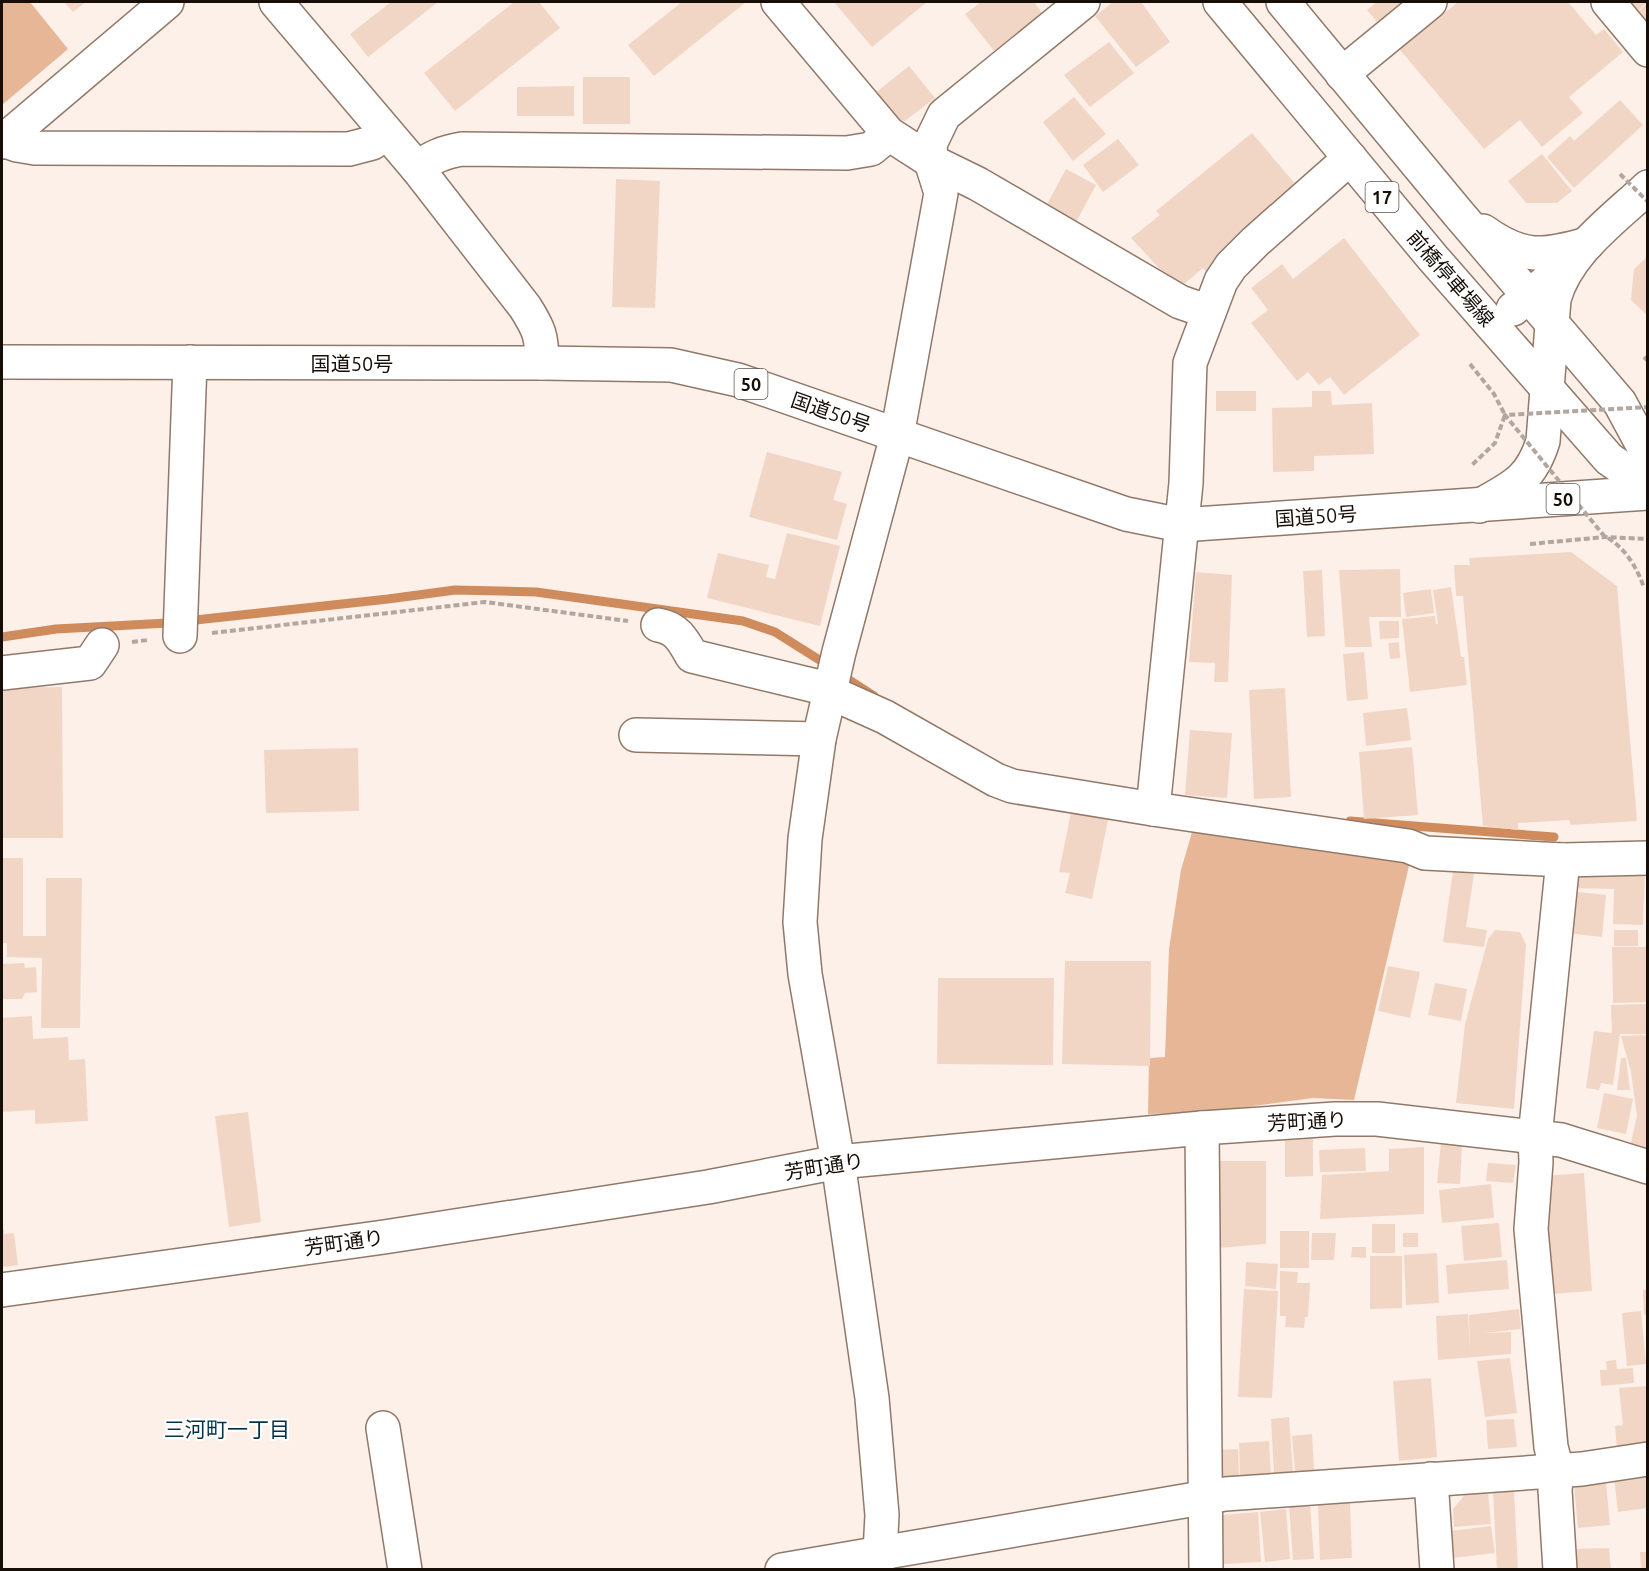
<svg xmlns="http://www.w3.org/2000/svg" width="1649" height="1571" font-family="Ubuntu,'Noto Sans JP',sans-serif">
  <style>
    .green { fill: #e6b696 }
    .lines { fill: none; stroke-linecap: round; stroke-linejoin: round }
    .stream { stroke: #cf8b5c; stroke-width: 9 }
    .building { fill: #f2d6c5 }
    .minor-casing { stroke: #917969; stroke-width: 36 }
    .major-casing { stroke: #917969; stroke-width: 36 }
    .highway-casing { stroke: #917969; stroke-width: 36 }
    .path { stroke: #b2a7a0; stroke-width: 4; stroke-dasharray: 6 3; stroke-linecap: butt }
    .minor { stroke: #fff; stroke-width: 33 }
    .major { stroke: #fff; stroke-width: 33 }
    .highway { stroke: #fff; stroke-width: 33 }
    .path-bridge { stroke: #b2a7a0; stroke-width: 4; stroke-dasharray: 6 3; stroke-linecap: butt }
    .labels { text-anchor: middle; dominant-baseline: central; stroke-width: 4.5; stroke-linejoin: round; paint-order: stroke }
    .shield { fill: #fff; stroke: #5d5652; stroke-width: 1.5 }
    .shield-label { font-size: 18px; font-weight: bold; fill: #170e08 }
    .street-label { font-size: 20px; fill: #170e08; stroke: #fff }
    .neighbourhood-label { font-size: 21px; fill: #033146; stroke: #fff }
  </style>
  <rect width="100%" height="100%" fill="#fcf0e9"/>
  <g class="green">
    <polygon points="2,2 30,2 68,49 2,105"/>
    <polygon points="1195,822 1412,853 1354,1100 1313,1098 1208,1112 1148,1114 1149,1058 1165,1057 1169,949 1181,870"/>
  </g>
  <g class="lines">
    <g class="stream">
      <polyline points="2,637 56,629 168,623 388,599 455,590 536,592 743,621 775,632 829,666"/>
      <polyline points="840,674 874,696"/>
      <polyline points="1350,821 1554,837"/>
    </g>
  </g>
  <g class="building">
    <polygon points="64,2 86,2 73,12"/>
    <polygon points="391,2 438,2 368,57 350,34"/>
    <polygon points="514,2 539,2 560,28 455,111 424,73"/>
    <polygon points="682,2 746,2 654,76 628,45"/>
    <polygon points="834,2 927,2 872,47"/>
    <polygon points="981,2 1034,2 1042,13 994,51 965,14"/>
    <polygon points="1113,2 1141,2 1170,42 1136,67 1095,16"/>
    <polygon points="1377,2 1418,2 1384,30 1367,10"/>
    <polygon points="1458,2 1568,2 1596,35 1604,29 1623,52 1569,97 1583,113 1542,147 1520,120 1484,149 1400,50"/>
    <polygon points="1627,2 1648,2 1636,12"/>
    <polygon points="1648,3 1648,27 1636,13"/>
    <polygon points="1109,42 1134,73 1090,107 1064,75"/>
    <polygon points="909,66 935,98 905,121 890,117 874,94"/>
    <rect x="583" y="77" width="47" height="47"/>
    <polygon points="574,86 574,116 517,116 517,87"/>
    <polygon points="1074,97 1106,134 1073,161 1043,122"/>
    <polygon points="1620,100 1643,125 1574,188 1547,157 1570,136 1574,141"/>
    <polygon points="1252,133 1297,186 1277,199 1284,208 1207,274 1203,268 1178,289 1131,238 1160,215 1156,211"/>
    <polygon points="1118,139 1139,165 1103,192 1083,165"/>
    <polygon points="1542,154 1572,191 1557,203 1526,203 1508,181"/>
    <polygon points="1066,169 1096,185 1075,224 1045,208"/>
    <polygon points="616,179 660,181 655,308 612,307"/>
    <polygon points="1344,238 1420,335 1344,395 1330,377 1319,385 1308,372 1297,381 1251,323 1268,310 1251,288 1282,264 1293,279"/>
    <polygon points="1648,256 1648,316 1631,300 1634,269"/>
    <rect x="1216" y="391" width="40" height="20"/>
    <polygon points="1312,391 1331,391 1332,405 1372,403 1374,454 1314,456 1314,471 1273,472 1272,408 1312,407"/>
    <polygon points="767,452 842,472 833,500 847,504 837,540 749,517"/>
    <polygon points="787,533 840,546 820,626 707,598 718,553 769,565 766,577 775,579"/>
    <polygon points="1571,552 1617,586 1637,821 1571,825 1569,820 1518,823 1518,830 1483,826 1463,596 1456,596 1454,565 1470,565 1469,558"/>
    <polygon points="1400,569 1401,617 1369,617 1372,647 1345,647 1339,570"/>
    <polygon points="1322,570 1325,636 1307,637 1303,571"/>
    <polygon points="1196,572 1232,575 1228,682 1214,682 1215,663 1189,662"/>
    <polygon points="1451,587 1461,657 1464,657 1467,685 1410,692 1402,619 1435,616 1436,624 1438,624 1433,590"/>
    <polygon points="1431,589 1434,613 1406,617 1403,593"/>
    <polygon points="1379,621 1399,621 1399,638 1380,639"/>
    <polygon points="1399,642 1400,658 1390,659 1388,643"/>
    <polygon points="1364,652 1368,699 1347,701 1343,654"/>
    <polygon points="62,687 63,838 2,838 2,688"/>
    <polygon points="1285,688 1291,797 1254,799 1249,690"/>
    <polygon points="1407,708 1411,740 1366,746 1363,713"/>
    <polygon points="1190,730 1232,733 1227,798 1185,795"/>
    <polygon points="1412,747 1418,815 1364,819 1359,752"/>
    <polygon points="358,748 359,811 266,813 264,750"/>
    <polygon points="1071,812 1108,820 1092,899 1065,893 1070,873 1059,872"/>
    <polygon points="2,858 23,858 23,936 46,936 46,878 82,878 80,1028 41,1028 42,958 7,957 7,943 2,943"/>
    <polygon points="1566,867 1645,869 1643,925 1613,924 1614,889 1565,888"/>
    <polygon points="1453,871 1474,874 1466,927 1487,930 1484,947 1443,942"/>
    <polygon points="1561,890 1606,895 1602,937 1557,932"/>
    <polygon points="1495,930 1520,932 1526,945 1514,1109 1456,1103 1465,1024 1488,939"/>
    <rect x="1614" y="930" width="24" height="16"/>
    <polygon points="1612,947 1648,947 1648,1002 1613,1003"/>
    <polygon points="1065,961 1151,961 1150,1066 1062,1064"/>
    <polygon points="24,963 25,968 36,967 37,992 25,993 22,999 2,999 2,964"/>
    <polygon points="1388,966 1420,972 1410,1018 1378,1011"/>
    <polygon points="938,978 1054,978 1053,1065 937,1064"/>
    <polygon points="1435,983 1467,989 1461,1021 1428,1015"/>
    <polygon points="1648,1004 1648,1034 1620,1034 1613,1085 1601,1083 1599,1090 1586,1088 1594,1031 1612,1033 1611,1005"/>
    <polygon points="32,1016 33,1039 68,1037 69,1060 85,1059 88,1121 35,1124 35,1110 2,1112 2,1018"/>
    <polygon points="1648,1035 1648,1151 1630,1147 1637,1116 1631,1072 1621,1036"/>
    <polygon points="1621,1058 1626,1058 1630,1090 1617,1090"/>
    <polygon points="1604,1093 1633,1099 1626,1134 1597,1128"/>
    <polygon points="248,1112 261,1222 229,1227 215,1116"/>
    <polygon points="1285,1136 1313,1136 1313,1176 1285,1177"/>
    <polygon points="1441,1143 1462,1145 1460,1184 1437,1183"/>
    <polygon points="1424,1147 1424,1214 1320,1219 1322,1175 1389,1171 1389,1149"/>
    <polygon points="1365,1148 1366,1171 1320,1172 1319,1150"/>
    <polygon points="1216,1161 1266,1161 1266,1244 1219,1248"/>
    <polygon points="1488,1163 1516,1165 1513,1183 1486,1181"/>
    <polygon points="1584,1173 1592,1291 1552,1294 1544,1176"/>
    <polygon points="1491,1184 1494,1218 1442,1223 1439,1190"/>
    <polygon points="1499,1223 1502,1257 1464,1261 1461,1226"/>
    <rect x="1372" y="1224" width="23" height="29"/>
    <polygon points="2,1229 4,1229 4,1234 14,1233 18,1265 2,1267"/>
    <rect x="1280" y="1231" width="29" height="37"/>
    <polygon points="1312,1233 1336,1233 1334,1260 1311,1260"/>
    <rect x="1403" y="1233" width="15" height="14"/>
    <polygon points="1352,1247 1366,1247 1366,1258 1351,1257"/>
    <polygon points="1437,1253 1439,1303 1406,1305 1404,1255"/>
    <polygon points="1370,1256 1402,1256 1402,1308 1370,1309"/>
    <polygon points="1507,1260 1509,1289 1448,1294 1446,1265"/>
    <polygon points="1246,1262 1278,1264 1276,1289 1245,1286"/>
    <polygon points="1280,1271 1298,1272 1297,1283 1310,1283 1308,1317 1305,1317 1304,1328 1285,1327 1286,1316 1280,1316"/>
    <polygon points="1244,1289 1278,1291 1272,1398 1238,1397"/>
    <polygon points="1648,1289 1648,1314 1644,1315 1643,1290"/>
    <polygon points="1519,1309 1521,1329 1484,1333 1511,1332 1511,1354 1438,1360 1436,1316 1468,1314 1470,1351 1469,1315"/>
    <polygon points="1641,1311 1646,1364 1627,1366 1622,1313"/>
    <polygon points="1510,1358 1517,1413 1485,1417 1477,1361"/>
    <polygon points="1616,1360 1617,1369 1633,1368 1634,1383 1601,1386 1600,1370 1607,1370 1606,1361"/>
    <polygon points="1431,1378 1437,1457 1399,1461 1393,1381"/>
    <polygon points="1646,1386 1648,1447 1617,1449 1615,1426 1623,1425 1619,1388"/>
    <polygon points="1289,1417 1293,1472 1274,1473 1271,1419"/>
    <polygon points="1514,1419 1517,1447 1488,1449 1486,1420"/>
    <polygon points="1312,1434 1314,1470 1295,1472 1292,1436"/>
    <polygon points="1269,1441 1271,1476 1240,1477 1239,1443"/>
    <polygon points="1238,1449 1239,1476 1220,1477 1218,1450"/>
    <polygon points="1648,1472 1648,1508 1618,1512 1614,1476"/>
    <polygon points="1605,1473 1610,1525 1578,1528 1573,1476"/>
    <polygon points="1514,1489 1518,1570 1497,1570 1493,1491"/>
    <polygon points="1488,1491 1491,1524 1454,1527 1453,1509 1467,1492"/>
    <polygon points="1350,1502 1352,1558 1320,1560 1318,1504"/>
    <polygon points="1310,1505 1314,1559 1293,1560 1289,1506"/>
    <polygon points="1286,1509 1290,1559 1265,1562 1260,1512"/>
    <polygon points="1258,1512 1261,1562 1224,1564 1221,1515"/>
    <polygon points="1491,1526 1495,1553 1453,1558 1450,1531"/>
    <polygon points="1609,1548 1611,1570 1575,1570 1574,1549"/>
    <polygon points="1640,1552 1648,1552 1648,1570 1641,1570"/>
  </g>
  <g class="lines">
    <g class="minor-casing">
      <g id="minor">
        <path d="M276,2L417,168L525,307C539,329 542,336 542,363"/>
        <polyline points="778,2 889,134 931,161 978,184 1180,302 1209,312"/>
        <polyline points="1608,2 1648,50"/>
        <polyline points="1342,74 1430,2"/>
        <polyline points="3,140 17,145 35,148 349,149 372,143 387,133"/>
        <polyline points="2,142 167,2"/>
        <path d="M417,168C432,157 444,152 462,149L847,153L871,149L889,134"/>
        <path d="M1479,506C1513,487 1531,480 1543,441L1554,299C1567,252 1613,220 1648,187"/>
        <path d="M658,625C677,628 683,640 692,656L816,686L885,717L996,780L1012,786L1153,809L1408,846L1425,853L1563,860L1648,858"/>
        <polyline points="180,636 190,362"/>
        <polyline points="2,673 90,663 102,645"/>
        <polyline points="636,735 819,739"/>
        <polyline points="1153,809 1186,483 1190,363 1221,281 1231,266 1256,241 1350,158"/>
        <polyline points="1202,1128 1206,1570"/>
        <polyline points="2,1290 384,1237 708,1187 838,1162 1202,1128 1335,1119 1377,1119 1561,1140 1648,1167"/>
        <polyline points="383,1428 405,1570"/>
        <polyline points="1431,1479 1437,1570"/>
        <polyline points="782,1570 1225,1494 1582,1469 1648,1459"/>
        <polyline points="876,1570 880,1553 882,1515 872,1398 838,1162 805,974 800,922 805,839 819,739 839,652 897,436 941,193 931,161 930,144 944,115 1083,2"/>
        <polyline points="1560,1570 1555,1490 1557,1470 1551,1447 1531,1229 1536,1162 1535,1137 1563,860"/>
      </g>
    </g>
    <g class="major-casing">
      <g id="major">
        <polyline points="1220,2 1433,258 1609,459 1648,486"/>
        <polyline points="1283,2 1457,212 1620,403 1648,455"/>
        <path d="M1483,231C1522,259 1542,257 1587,244"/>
        <polyline points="1513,309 1574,259"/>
      </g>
    </g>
    <g class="highway-casing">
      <polyline id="highway" points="2,362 542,363 671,365 738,380 1126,514 1181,525 1648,493"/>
    </g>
    <g class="path">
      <polyline points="1644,357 1648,361"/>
      <polyline points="1470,364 1494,394 1505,415 1495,443 1471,466"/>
      <path d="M1608,538C1625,548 1638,569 1644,588"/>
      <polyline points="1530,544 1605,537 1648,539"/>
      <polyline points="212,633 485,602 628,621"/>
      <polyline points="132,642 148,640"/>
    </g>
    <use href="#minor" class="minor"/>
    <use href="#major" class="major"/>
    <use href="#highway" class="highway"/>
    <g class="path-bridge">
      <polyline points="1620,174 1648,202"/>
      <polyline points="1605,537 1505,415 1648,407"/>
    </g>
  </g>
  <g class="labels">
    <g class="shield">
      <rect x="1365.5" y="182" width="33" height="30" rx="4.5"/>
      <rect x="734.5" y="369" width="33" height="30" rx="4.5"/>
      <rect x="1546.5" y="484" width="33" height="30" rx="4.5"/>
    </g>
    <g class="shield-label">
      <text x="1382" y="197">17</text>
      <text x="751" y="384">50</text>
      <text x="1563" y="499">50</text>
    </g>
    <g class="street-label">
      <text transform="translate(1451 278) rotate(49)">前橋停車場線</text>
      <text x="352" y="363">国道50号</text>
      <text transform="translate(831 412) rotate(19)">国道50号</text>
      <text transform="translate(1316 516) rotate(-4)">国道50号</text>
      <text transform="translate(1307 1121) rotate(-3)">芳町通り</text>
      <text transform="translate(824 1166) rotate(-9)">芳町通り</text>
      <text transform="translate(344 1242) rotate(-8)">芳町通り</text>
    </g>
    <g class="neighbourhood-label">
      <text x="227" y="1429">三河町一丁目</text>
    </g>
  </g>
  <rect width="1649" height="1571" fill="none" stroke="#170e08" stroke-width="6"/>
</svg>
